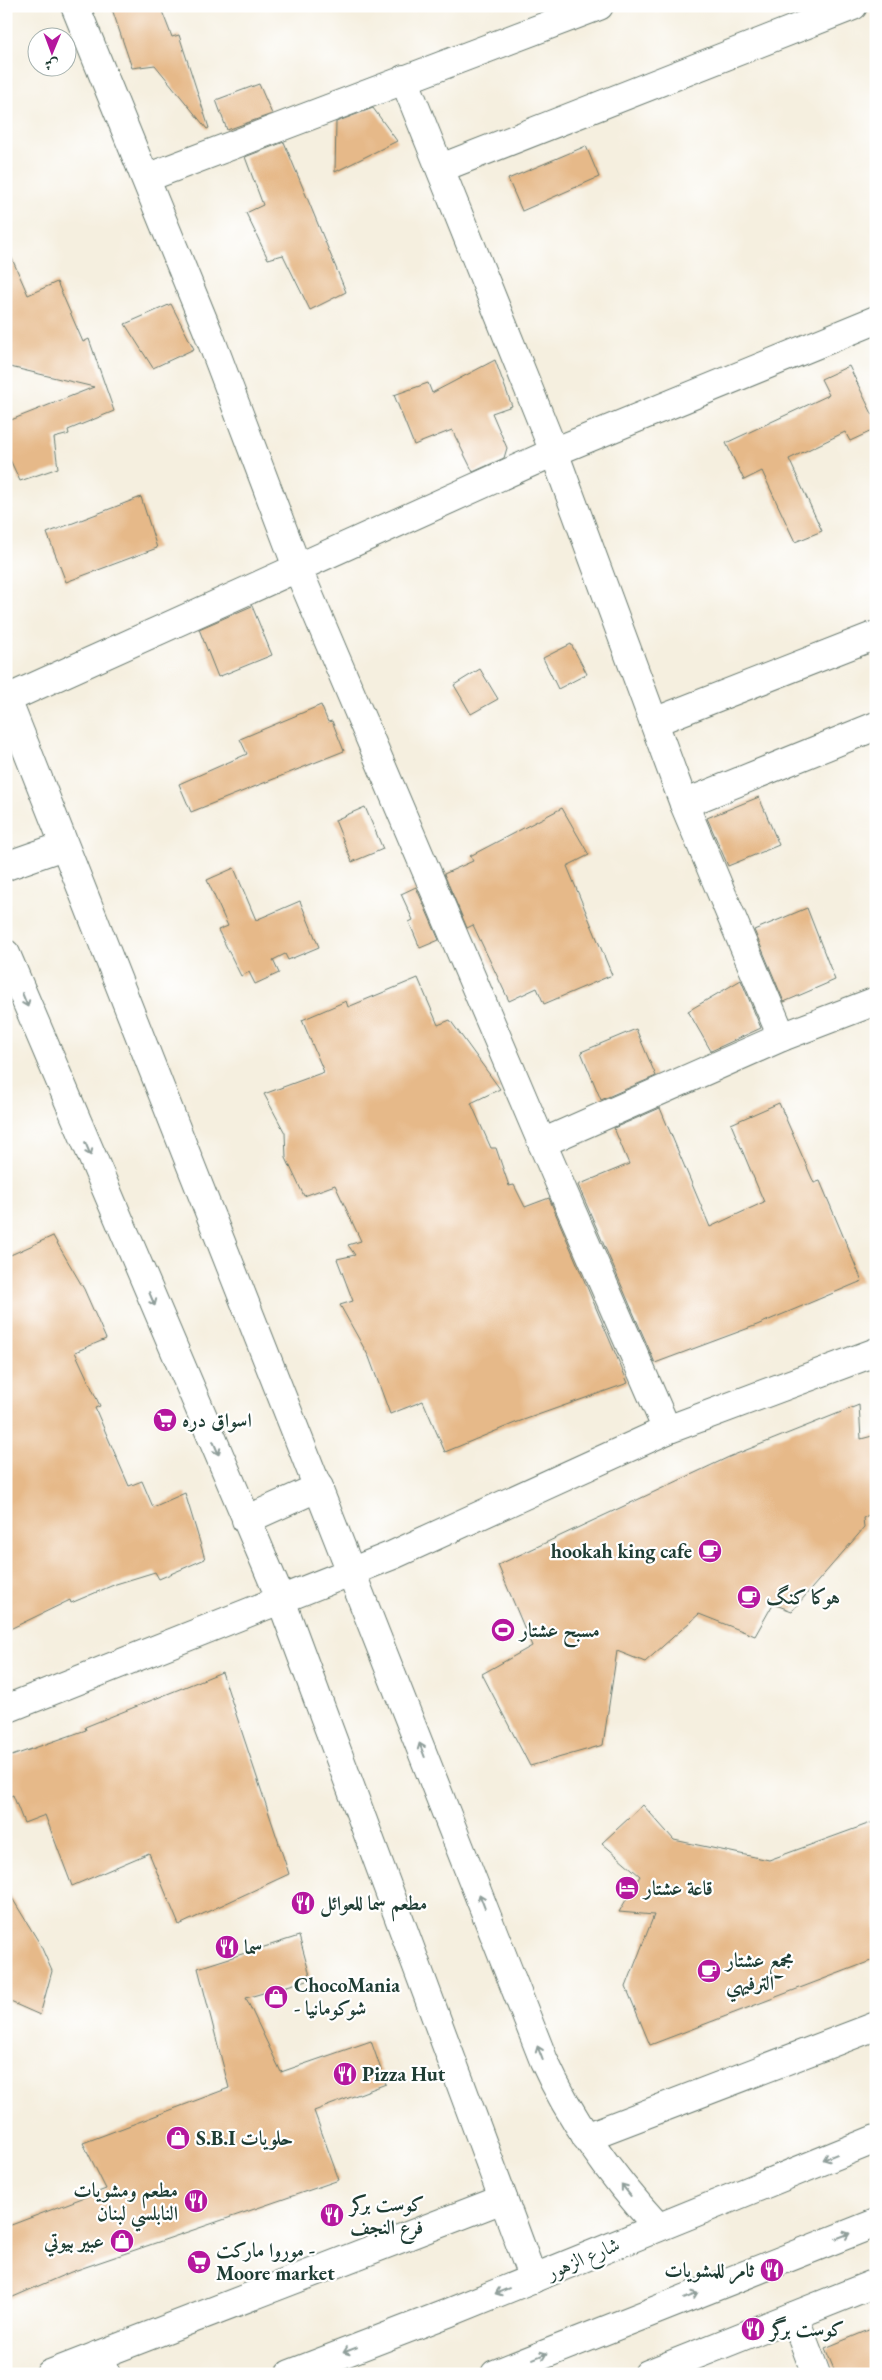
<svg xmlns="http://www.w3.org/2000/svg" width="882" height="2380" font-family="'EB Garamond',Amiri,serif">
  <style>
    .building { fill: #e6b989 }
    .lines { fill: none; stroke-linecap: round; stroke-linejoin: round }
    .minor-casing { stroke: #6a7b70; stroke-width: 30 }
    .major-casing { stroke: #6a7b70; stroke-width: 30 }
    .minor { stroke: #fff; stroke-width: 28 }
    .major { stroke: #fff; stroke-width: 28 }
    .oneway { stroke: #8f9e9a }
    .labels { text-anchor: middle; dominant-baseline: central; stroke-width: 4.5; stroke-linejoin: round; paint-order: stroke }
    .poi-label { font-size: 20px; font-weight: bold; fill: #1f3d34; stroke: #fff; text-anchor: start }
    .street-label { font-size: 20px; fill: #1f3d34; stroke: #fff }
  </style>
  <rect width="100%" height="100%" fill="#fff"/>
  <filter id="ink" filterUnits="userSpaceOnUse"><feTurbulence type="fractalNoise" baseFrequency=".02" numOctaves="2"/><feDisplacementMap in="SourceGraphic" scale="10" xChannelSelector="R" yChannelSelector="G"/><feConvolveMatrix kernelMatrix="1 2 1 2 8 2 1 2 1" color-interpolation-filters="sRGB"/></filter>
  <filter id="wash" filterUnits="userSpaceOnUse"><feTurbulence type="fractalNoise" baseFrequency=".0096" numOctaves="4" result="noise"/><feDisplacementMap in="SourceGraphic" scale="20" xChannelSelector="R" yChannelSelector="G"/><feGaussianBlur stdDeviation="1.12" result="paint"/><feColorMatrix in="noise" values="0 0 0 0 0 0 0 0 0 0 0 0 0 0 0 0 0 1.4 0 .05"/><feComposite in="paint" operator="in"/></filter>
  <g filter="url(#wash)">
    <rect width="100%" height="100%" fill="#f5efdf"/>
    <g id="blocks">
      <g class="building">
        <polygon points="111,6 160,6 172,37 179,35 209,128 207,129 155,65 132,68"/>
        <polygon points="259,84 272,114 227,130 216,100"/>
        <polygon points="373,108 397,141 335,172 336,122"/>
        <polygon points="284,142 346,292 310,310 283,255 268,259 246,213 263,205 245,157"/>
        <polygon points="586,146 599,177 522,211 508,179"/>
        <polygon points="6,245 28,295 57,282 83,342 89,339 114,411 68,430 69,434 54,438 58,468 20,481 6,451 6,422 94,387 6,366"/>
        <polygon points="171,304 194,349 153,368 125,324"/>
        <polygon points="495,360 512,406 492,413 507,448 504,458 473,472 452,430 414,445 394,395 428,383 432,393"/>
        <polygon points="849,366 876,422 876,429 850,441 845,432 789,459 822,531 795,542 762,471 744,480 726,443 829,395 821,379"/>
        <polygon points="141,497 157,548 66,582 47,533"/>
        <polygon points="252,606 272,655 218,677 199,629"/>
        <polygon points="571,644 587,674 558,689 543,658"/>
        <polygon points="480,669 498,699 471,714 454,685"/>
        <polygon points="321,705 328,722 332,721 344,751 191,812 179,784 247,754 240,739"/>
        <polygon points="759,797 779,845 728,866 707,818"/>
        <polygon points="365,807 383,849 352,862 335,820"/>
        <polygon points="562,808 589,855 567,866 612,975 544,1004 537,988 509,1001 473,925 467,928 444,874 473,861 470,856"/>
        <polygon points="234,868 256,920 300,901 319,947 288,960 285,954 273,960 279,973 255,984 249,972 241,976 218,930 228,926 207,880"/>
        <polygon points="416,887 439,940 420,948 409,922 413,920 401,894"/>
        <polygon points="807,908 835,980 784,1002 754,930"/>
        <polygon points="418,978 438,1025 450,1020 500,1089 471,1103 491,1148 496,1148 509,1186 514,1185 525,1207 549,1198 628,1383 515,1423 445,1452 423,1401 390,1414 369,1357 340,1305 353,1301 337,1259 355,1255 348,1245 361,1241 335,1185 304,1196 286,1158 285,1133 264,1094 324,1072 302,1020 346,1001 348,1007"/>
        <polygon points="741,980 761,1028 711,1051 688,1011"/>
        <polygon points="636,1029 656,1076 601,1100 581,1052"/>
        <polygon points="779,1103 814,1183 820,1181 862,1281 757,1325 655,1363 578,1185 629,1164 614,1128 660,1108 710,1227 764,1202 731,1124"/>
        <polygon points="53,1236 84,1289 106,1339 75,1352 100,1406 95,1408 129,1486 142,1481 153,1507 185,1493 205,1559 159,1579 155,1572 116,1584 71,1603 70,1600 6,1631 6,1257"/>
        <polygon points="859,1405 861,1439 876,1435 876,1511 863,1518 864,1528 792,1611 773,1604 755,1636 699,1614 645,1662 617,1651 603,1745 530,1766 482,1674 532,1646 498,1565 729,1457"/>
        <polygon points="222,1672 289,1874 179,1925 149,1853 72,1886 45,1815 24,1823 13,1795 6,1798 6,1758 86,1730 85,1727"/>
        <polygon points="643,1805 674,1840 769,1860 876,1821 876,1959 650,2045 626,1987 654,1915 619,1912 640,1876 602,1843"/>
        <polygon points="6,1888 40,1944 52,1971 40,2015 6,2000"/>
        <polygon points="299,1936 311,1979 246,1998 281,2072 371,2041 386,2084 314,2111 339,2180 71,2272 6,2300 6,2227 106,2189 83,2143 229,2088 198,1968"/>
        <polygon points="876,2327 876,2374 836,2374 825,2348"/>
      </g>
    </g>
  </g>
  <g filter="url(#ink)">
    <use href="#blocks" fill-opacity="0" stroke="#6a7b70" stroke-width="1"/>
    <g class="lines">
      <g class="minor-casing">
        <g id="minor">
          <polyline points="75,6 208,332 297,567 542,1143 667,1430"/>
          <polyline points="404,79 554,452 684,804 782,1037"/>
          <polyline points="441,168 853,6"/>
          <polyline points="146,178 599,6"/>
          <path d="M6,697L544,2061C572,2123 612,2177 658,2227"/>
          <polyline points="7,699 554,452 876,320"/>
          <polyline points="654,722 876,635"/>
          <polyline points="684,804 876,726"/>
          <polyline points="6,866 63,846"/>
          <polyline points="6,954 281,1600 533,2279"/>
          <polyline points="542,1143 782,1037 876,1001"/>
          <polyline points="246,1520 319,1487"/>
          <polyline points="6,1709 393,1555 667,1430 876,1352"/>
          <polyline points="586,2137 876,2026"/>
          <polyline points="794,2316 816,2374"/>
          <polyline points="50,2374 503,2199"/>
          <polyline points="648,2374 876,2283"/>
        </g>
      </g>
      <g class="major-casing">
        <g id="major">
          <polyline points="98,2355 106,2374"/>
          <polyline points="290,2374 448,2313 876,2139"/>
          <polyline points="495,2374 876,2223"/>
        </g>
      </g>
      <use href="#minor" class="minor"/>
      <use href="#major" class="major"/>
    </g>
    <defs><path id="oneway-shaft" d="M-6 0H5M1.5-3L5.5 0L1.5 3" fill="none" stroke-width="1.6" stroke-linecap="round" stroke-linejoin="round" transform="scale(1.25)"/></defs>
    <g class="oneway">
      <use href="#oneway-shaft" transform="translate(25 1000) rotate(68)"/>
      <use href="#oneway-shaft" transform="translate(88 1149) rotate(67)"/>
      <use href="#oneway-shaft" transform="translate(152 1299) rotate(67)"/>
      <use href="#oneway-shaft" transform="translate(216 1448) rotate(67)"/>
      <use href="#oneway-shaft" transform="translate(422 1750) rotate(-111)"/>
      <use href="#oneway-shaft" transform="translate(482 1901) rotate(-111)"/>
      <use href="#oneway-shaft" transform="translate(540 2053) rotate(-111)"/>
      <use href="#oneway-shaft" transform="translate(830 2157) rotate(158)"/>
      <use href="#oneway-shaft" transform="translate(626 2190) rotate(-128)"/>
      <use href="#oneway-shaft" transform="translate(843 2236) rotate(-21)"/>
      <use href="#oneway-shaft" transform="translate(502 2291) rotate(158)"/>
      <use href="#oneway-shaft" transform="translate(691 2296) rotate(-22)"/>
      <use href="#oneway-shaft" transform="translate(350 2350) rotate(159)"/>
      <use href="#oneway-shaft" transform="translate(540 2356) rotate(-22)"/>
    </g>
  </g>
  <defs>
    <g id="supermarket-disc" transform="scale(1.25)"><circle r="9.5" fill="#b5179e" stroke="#fff"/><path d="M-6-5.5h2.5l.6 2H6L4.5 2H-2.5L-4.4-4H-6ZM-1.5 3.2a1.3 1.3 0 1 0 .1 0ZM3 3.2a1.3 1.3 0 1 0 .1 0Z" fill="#fff"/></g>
    <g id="cafe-disc" transform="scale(1.25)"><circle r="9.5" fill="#b5179e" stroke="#fff"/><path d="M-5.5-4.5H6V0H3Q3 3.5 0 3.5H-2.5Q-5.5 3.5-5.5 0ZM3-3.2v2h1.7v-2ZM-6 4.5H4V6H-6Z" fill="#fff"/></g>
    <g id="stadium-disc" transform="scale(1.25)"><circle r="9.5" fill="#b5179e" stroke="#fff"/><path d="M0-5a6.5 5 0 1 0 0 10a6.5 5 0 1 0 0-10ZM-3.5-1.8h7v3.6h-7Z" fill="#fff"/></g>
    <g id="hotel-disc" transform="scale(1.25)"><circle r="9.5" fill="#b5179e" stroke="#fff"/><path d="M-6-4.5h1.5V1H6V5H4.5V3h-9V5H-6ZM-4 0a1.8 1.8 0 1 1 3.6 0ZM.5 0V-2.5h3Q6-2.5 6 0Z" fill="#fff"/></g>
    <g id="restaurant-disc" transform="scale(1.25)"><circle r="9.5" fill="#b5179e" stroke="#fff"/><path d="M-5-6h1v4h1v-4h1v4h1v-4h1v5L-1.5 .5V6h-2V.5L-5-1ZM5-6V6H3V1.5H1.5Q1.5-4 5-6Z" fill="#fff"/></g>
    <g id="shop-disc" transform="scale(1.25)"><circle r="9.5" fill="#b5179e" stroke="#fff"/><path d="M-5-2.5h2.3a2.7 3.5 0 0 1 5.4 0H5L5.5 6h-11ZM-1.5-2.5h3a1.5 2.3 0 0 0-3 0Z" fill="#fff"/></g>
  </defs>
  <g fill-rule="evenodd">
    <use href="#supermarket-disc" x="165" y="1420"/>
    <use href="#cafe-disc" x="710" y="1551"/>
    <use href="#cafe-disc" x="749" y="1597"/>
    <use href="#stadium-disc" x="503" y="1630"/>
    <use href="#hotel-disc" x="627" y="1888"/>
    <use href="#restaurant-disc" x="303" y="1903"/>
    <use href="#restaurant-disc" x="227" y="1947"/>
    <use href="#cafe-disc" x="709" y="1971"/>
    <use href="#shop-disc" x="276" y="1997"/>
    <use href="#restaurant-disc" x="345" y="2074"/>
    <use href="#shop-disc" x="178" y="2138"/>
    <use href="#restaurant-disc" x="196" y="2201"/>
    <use href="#restaurant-disc" x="332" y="2215"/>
    <use href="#shop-disc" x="122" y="2241"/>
    <use href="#supermarket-disc" x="199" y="2262"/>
    <use href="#restaurant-disc" x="772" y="2270"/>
    <use href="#restaurant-disc" x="753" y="2329"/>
  </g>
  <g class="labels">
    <g class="poi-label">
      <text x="182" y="1420">اسواق دره</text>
      <text x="692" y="1551" text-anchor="end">hookah king cafe</text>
      <text x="766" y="1597">هوكا كنگ</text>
      <text x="520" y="1630">مسبح عشتار</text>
      <text x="644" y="1888">قاعة عشتار</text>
      <text x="320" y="1903">مطعم سما للعوائل</text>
      <text x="244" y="1947">سما</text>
      <text x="726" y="1960">مجمع عشتار<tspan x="726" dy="23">الترفيهي</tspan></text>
      <text x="294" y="1985">ChocoMania<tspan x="294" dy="23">- شوكومانيا</tspan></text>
      <text x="362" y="2074">Pizza Hut</text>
      <text x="196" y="2138">S.B.I حلويات</text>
      <text x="178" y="2190" text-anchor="end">مطعم ومشويات<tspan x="178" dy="23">النابلسي لبنان</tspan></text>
      <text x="350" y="2204">كوست بركر<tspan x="350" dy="23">فرع النجف</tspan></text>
      <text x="104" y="2241" text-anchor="end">عبير بيوتي</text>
      <text x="216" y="2250">موروا ماركت -<tspan x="216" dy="23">Moore market</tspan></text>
      <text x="754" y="2270" text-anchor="end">ثامر للمشويات</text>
      <text x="770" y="2329">كوست برگر</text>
    </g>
    <g class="street-label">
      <text transform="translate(583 2258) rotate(-23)">شارع الزهور</text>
    </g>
  </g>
  <rect width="882" height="2380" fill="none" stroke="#fff" stroke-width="25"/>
  <g transform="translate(52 52) rotate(181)"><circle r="24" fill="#ffffff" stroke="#a5b1ae"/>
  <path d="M0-4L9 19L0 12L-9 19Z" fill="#b5179e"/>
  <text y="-8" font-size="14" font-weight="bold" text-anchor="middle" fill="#1f3d34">ش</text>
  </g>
</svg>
